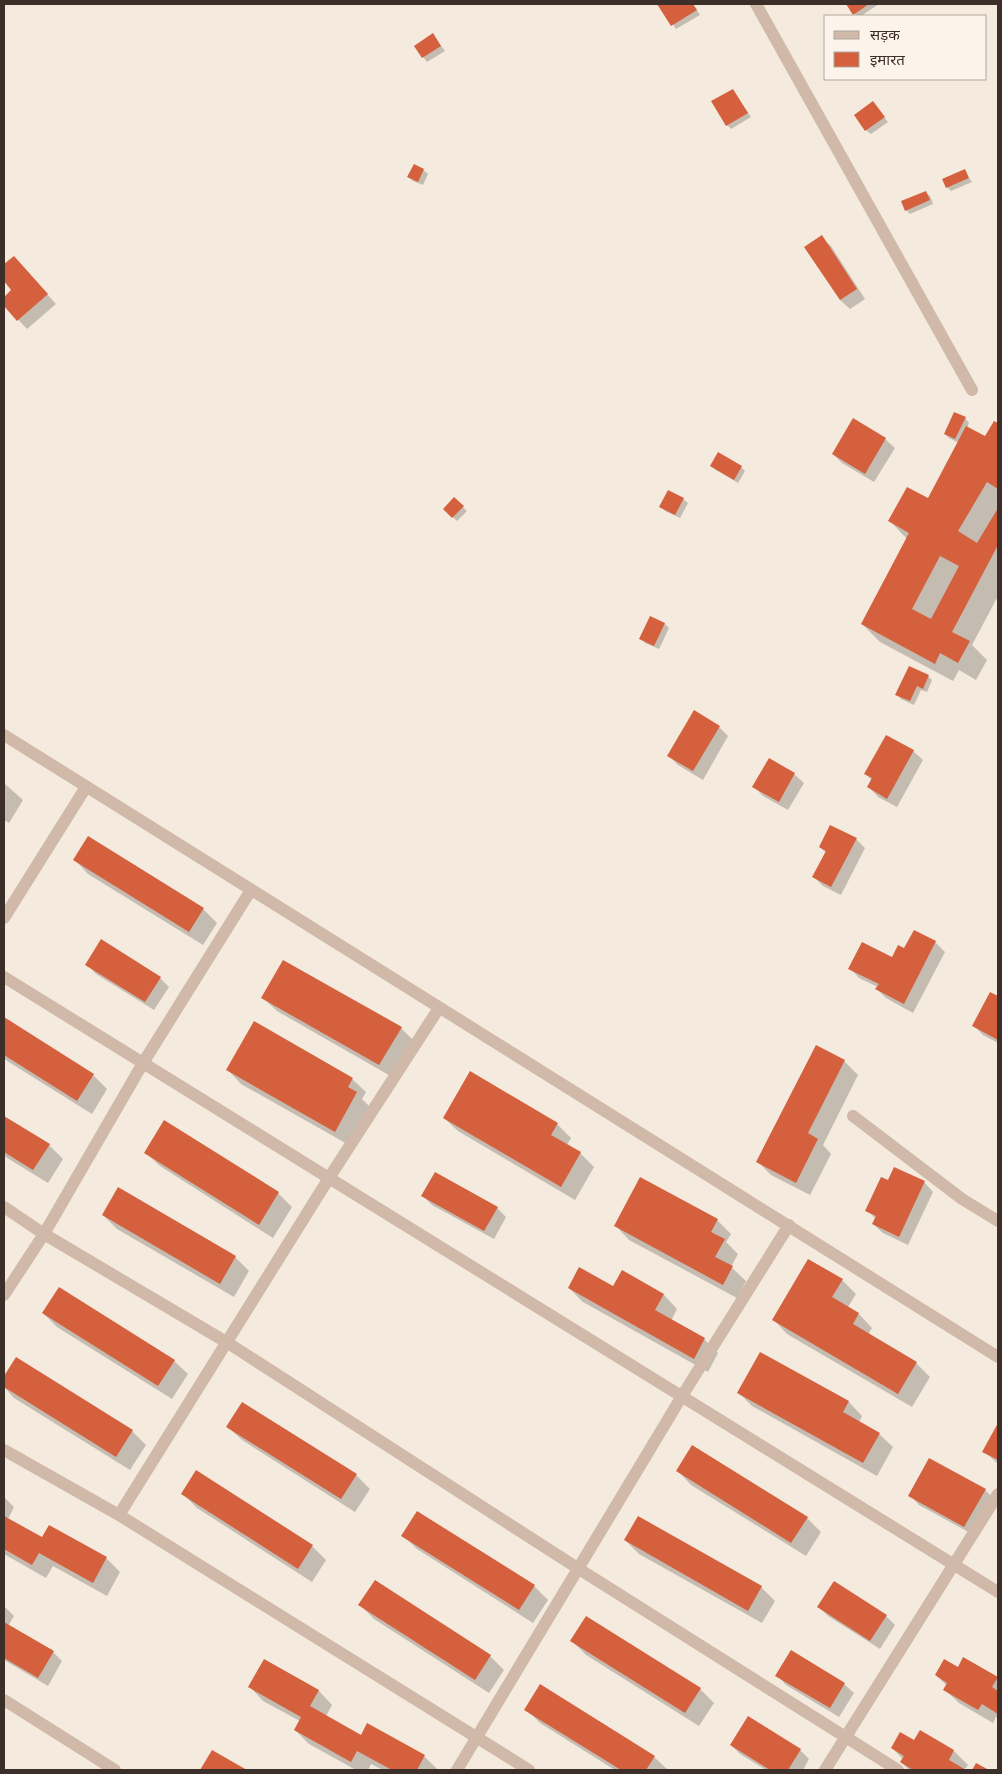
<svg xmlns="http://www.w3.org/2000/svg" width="1002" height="1774" font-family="Helvetica,'Noto Sans Devanagari',sans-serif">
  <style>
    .shadow { fill: #0003 }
    .building { fill: #d4603e; fill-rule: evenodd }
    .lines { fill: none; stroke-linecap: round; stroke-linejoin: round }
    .minor { stroke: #d0b9a8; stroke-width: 12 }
  </style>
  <rect width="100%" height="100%" fill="#f5eade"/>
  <g class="shadow">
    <polygon points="659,4 693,4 700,15 676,29"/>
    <polygon points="847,4 879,4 861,16 857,16"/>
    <polygon points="433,35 445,51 427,62 415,46"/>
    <polygon points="732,90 751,117 731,129 727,125"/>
    <polygon points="873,103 888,122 871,134 866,130"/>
    <polygon points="423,170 428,174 423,185 413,181 409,177"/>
    <polygon points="964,171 972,182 951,191 947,187"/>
    <polygon points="925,192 930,196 933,204 910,214 906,210"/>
    <polygon points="821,237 831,246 865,299 850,309 840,300"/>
    <polygon points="14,257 56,304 27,329 4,304 4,298 13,290 4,279 4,266"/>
    <polygon points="965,418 969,423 967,428 986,438 994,422 998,424 998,596 972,645 987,660 976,680 959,670 953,681 880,642 862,624 907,539 890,521 929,500 959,443 949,438 945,434"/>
    <polygon points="885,439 895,448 874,482 842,463 833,454"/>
    <polygon points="711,466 741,467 745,471 738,483 716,470"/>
    <polygon points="454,498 467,511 457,521 444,509"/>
    <polygon points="683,499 688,503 680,518 665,511 661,506"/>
    <polygon points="651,618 665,624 669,628 659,649 645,643 641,638"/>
    <polygon points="928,676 932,680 927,692 921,690 914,705 901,699 897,694"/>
    <polygon points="719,727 728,736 703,780 678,765 669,756"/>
    <polygon points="887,736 913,751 923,760 897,807 878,797 869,787 872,781 866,774"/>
    <polygon points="794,774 804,783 788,810 763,796 754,787"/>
    <polygon points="4,783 23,800 9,823 4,820"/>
    <polygon points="88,838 203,909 217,923 203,945 88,874 75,860"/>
    <polygon points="856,839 865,848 841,895 823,886 814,877 826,853 820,847"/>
    <polygon points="935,942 945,952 913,1013 886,998 877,989 878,987 859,978 850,968 893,959 904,950"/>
    <polygon points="87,964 160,978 169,987 154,1010 96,974"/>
    <polygon points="991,993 998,997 998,1043 983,1035 974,1026"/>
    <polygon points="263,998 401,1028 415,1042 394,1078 277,1011"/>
    <polygon points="4,1019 93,1075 107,1089 92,1114 4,1059"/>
    <polygon points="816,1046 844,1061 858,1075 823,1145 831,1154 810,1195 771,1175 757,1161"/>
    <polygon points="228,1070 352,1079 366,1092 362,1099 370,1107 349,1145 241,1084"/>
    <polygon points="4,1117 49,1145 63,1159 48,1183 4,1156"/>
    <polygon points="444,1118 557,1124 571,1138 567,1145 580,1153 594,1167 575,1200 458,1131"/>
    <polygon points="165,1122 278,1193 292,1207 273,1238 160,1166 146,1153"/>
    <polygon points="889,1181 924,1182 933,1192 908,1245 883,1233 873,1224 876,1219 867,1210"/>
    <polygon points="423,1196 497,1208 506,1217 494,1239 432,1205"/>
    <polygon points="103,1215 235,1257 249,1271 234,1297 117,1229"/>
    <polygon points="717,1220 731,1234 726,1242 738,1254 731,1267 746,1281 737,1298 629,1240 616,1226"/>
    <polygon points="622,1272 664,1295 677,1309 671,1321 704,1339 718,1353 708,1372 583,1302 569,1288 613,1288"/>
    <polygon points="842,1280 856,1294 848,1307 859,1314 872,1328 868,1335 916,1363 930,1377 912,1407 787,1334 774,1320"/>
    <polygon points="43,1313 174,1361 188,1374 172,1399 57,1327"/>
    <polygon points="760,1354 849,1402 862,1416 859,1423 879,1434 893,1447 877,1476 752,1406 738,1392"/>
    <polygon points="16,1359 132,1431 146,1445 130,1470 14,1398 4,1387 4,1379"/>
    <polygon points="998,1426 998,1464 984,1451"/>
    <polygon points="228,1427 356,1475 370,1489 355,1512 242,1440"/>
    <polygon points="678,1471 807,1518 821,1532 806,1556 691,1485"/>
    <polygon points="197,1472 312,1546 326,1560 312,1582 197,1508 183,1494"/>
    <polygon points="985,1490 994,1499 974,1535 919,1505 910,1495"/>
    <polygon points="4,1497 14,1507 8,1519 43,1539 106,1558 120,1572 107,1596 53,1566 46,1578 4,1554"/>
    <polygon points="638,1518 761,1587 775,1601 762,1623 639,1554 625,1540"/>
    <polygon points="403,1535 534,1586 548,1600 533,1623 417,1549"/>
    <polygon points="360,1605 490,1656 504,1670 489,1693 374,1619"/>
    <polygon points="4,1606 14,1616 8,1626 53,1652 62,1661 48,1686 4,1660"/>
    <polygon points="819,1607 886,1616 895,1625 880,1649 828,1616"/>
    <polygon points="572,1641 700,1689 714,1703 699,1726 586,1655"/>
    <polygon points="792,1652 844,1684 854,1693 839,1717 786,1685 777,1675"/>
    <polygon points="964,1659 998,1679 998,1718 996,1717 993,1723 959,1703 945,1690 947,1686 936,1675 958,1669"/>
    <polygon points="264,1661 319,1691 332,1705 326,1716 362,1736 424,1756 438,1770 383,1770 371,1764 368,1770 356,1770 309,1744 295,1730 300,1721 263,1701 250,1687"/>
    <polygon points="526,1709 654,1757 668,1770 615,1770 540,1723"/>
    <polygon points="920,1731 954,1751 968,1765 964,1770 909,1770 901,1762 903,1759 892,1748 914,1741"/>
    <polygon points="731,1745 800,1750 809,1759 803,1770 766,1770 740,1754"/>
  </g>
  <g class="building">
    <polygon points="657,4 693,4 697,10 671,26"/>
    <polygon points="846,4 869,4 853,15"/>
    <polygon points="433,33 441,46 422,58 414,46"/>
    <polygon points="733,89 748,113 726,126 711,101"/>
    <polygon points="873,101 885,117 865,131 854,115"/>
    <polygon points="414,164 424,169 418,182 407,177"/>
    <polygon points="965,169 969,178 946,188 942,179"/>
    <polygon points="926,191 930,200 905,211 901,201"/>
    <polygon points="822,235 857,289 840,300 804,247"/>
    <polygon points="14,256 48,294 17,321 4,306 4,297 11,290 4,281 4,264"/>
    <polygon points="954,412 966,417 955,439 944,434"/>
    <polygon points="853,418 886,438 865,474 832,454"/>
    <path d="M994,421L998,423V489L987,482L958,531L977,543L998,508V545L952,632L970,641L958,663L940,653L935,664L861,624L909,533L888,521L907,487L928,498L966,426L985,436ZM940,556L959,566L931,619L912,609Z"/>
    <polygon points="718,452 742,466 734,480 710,466"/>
    <polygon points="668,490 684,498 675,515 659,507"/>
    <polygon points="454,497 464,506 452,518 443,509"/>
    <polygon points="650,616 665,623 654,646 639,639"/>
    <polygon points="909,666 929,675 923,689 917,686 910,701 895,695"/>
    <polygon points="694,710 720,726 693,771 667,756"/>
    <polygon points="886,735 914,750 887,799 867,787 872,778 864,774"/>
    <polygon points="769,758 795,773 779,802 752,787"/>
    <polygon points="830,825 857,838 831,887 812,877 826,851 819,847"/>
    <polygon points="88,836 204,908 189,932 73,860"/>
    <polygon points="914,930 936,941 904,1004 875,989 879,984 848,969 862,942 892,957 898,945 904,948"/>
    <polygon points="101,939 161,977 145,1002 85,965"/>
    <polygon points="283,960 402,1027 379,1065 261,998"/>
    <polygon points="990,992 998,996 998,1040 972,1026"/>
    <polygon points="4,1017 94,1074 77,1101 4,1055"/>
    <polygon points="254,1021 353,1078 348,1087 357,1092 335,1132 226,1070"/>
    <polygon points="816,1045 845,1060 808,1133 818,1139 796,1183 756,1162"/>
    <polygon points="470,1071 558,1123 551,1135 581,1152 561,1187 443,1118"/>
    <polygon points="4,1116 50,1144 33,1170 4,1152"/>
    <polygon points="164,1120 279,1192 259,1225 144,1153"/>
    <polygon points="894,1167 925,1181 899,1237 872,1224 876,1216 865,1211 881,1177 888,1180"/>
    <polygon points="435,1172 498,1207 484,1231 421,1196"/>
    <polygon points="640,1177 718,1219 711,1232 725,1239 715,1257 733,1266 723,1285 614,1226"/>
    <polygon points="118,1187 236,1256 220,1284 102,1215"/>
    <polygon points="808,1259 843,1279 832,1297 859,1313 853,1324 917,1362 898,1394 772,1320"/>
    <polygon points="579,1267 613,1286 622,1270 664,1294 655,1310 705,1338 694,1359 568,1288"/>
    <polygon points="59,1287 175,1360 158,1386 42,1313"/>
    <polygon points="760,1352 849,1401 843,1412 880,1433 863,1463 737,1393"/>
    <polygon points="16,1357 133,1430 116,1457 4,1387 4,1376"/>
    <polygon points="242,1402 357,1474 341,1499 226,1427"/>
    <polygon points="998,1423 998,1460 982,1452"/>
    <polygon points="692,1445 808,1517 791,1543 676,1471"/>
    <polygon points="929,1458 986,1489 964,1527 908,1496"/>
    <polygon points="196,1470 313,1545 298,1569 181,1494"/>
    <polygon points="417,1511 535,1585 519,1610 401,1536"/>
    <polygon points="4,1516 42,1537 49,1525 107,1557 93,1583 39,1553 32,1565 4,1549"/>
    <polygon points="638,1516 762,1586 748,1611 624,1540"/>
    <polygon points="375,1580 491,1655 475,1680 358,1605"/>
    <polygon points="834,1581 887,1615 870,1641 817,1607"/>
    <polygon points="586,1616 701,1688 685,1713 570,1641"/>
    <polygon points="4,1622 54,1651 38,1678 4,1658"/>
    <polygon points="791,1650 845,1683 830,1708 775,1676"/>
    <polygon points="963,1657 998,1677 992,1687 998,1691 998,1714 982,1704 978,1710 943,1690 947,1683 935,1675 944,1659 958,1667"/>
    <polygon points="264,1659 319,1690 310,1706 361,1735 367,1723 425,1755 417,1770 392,1770 357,1751 351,1762 294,1730 301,1717 248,1687"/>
    <polygon points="540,1684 655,1756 646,1770 621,1770 524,1710"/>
    <polygon points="748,1716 801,1749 788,1770 770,1770 730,1745"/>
    <polygon points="920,1730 954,1750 949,1760 966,1770 913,1770 900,1762 904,1756 891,1748 900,1732 914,1740"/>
    <polygon points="212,1750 247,1770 200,1770"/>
    <polygon points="976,1763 989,1770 972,1770"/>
  </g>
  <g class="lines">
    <g class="minor">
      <polyline points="756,4 972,390"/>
      <polyline points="4,735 998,1357"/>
      <polyline points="4,918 86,787"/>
      <polyline points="4,977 998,1592"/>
      <polyline points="853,1116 962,1199 998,1221"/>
      <polyline points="4,1207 44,1234 228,1343 579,1569 898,1770"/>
      <polyline points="4,1295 44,1234 143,1063 251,890"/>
      <polyline points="4,1450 119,1515 529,1770"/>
      <polyline points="119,1515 329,1178 439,1008"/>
      <polyline points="4,1700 115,1770"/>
      <polyline points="457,1770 682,1396 789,1225"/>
      <polyline points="825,1770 998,1494"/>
    </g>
  </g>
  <rect width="1002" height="1774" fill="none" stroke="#3c2e29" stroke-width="10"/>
  <rect x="824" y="15" width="162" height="65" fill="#fcf4eb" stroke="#afa59d"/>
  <rect x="834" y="31" width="25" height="8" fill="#d0b9a8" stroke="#afa59d"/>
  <text x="870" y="40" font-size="15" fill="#3c2e29">सड़क</text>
  <rect x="834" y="52" width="25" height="15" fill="#d4603e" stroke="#afa59d"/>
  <text x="870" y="65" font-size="15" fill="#3c2e29">इमारत</text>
</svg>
